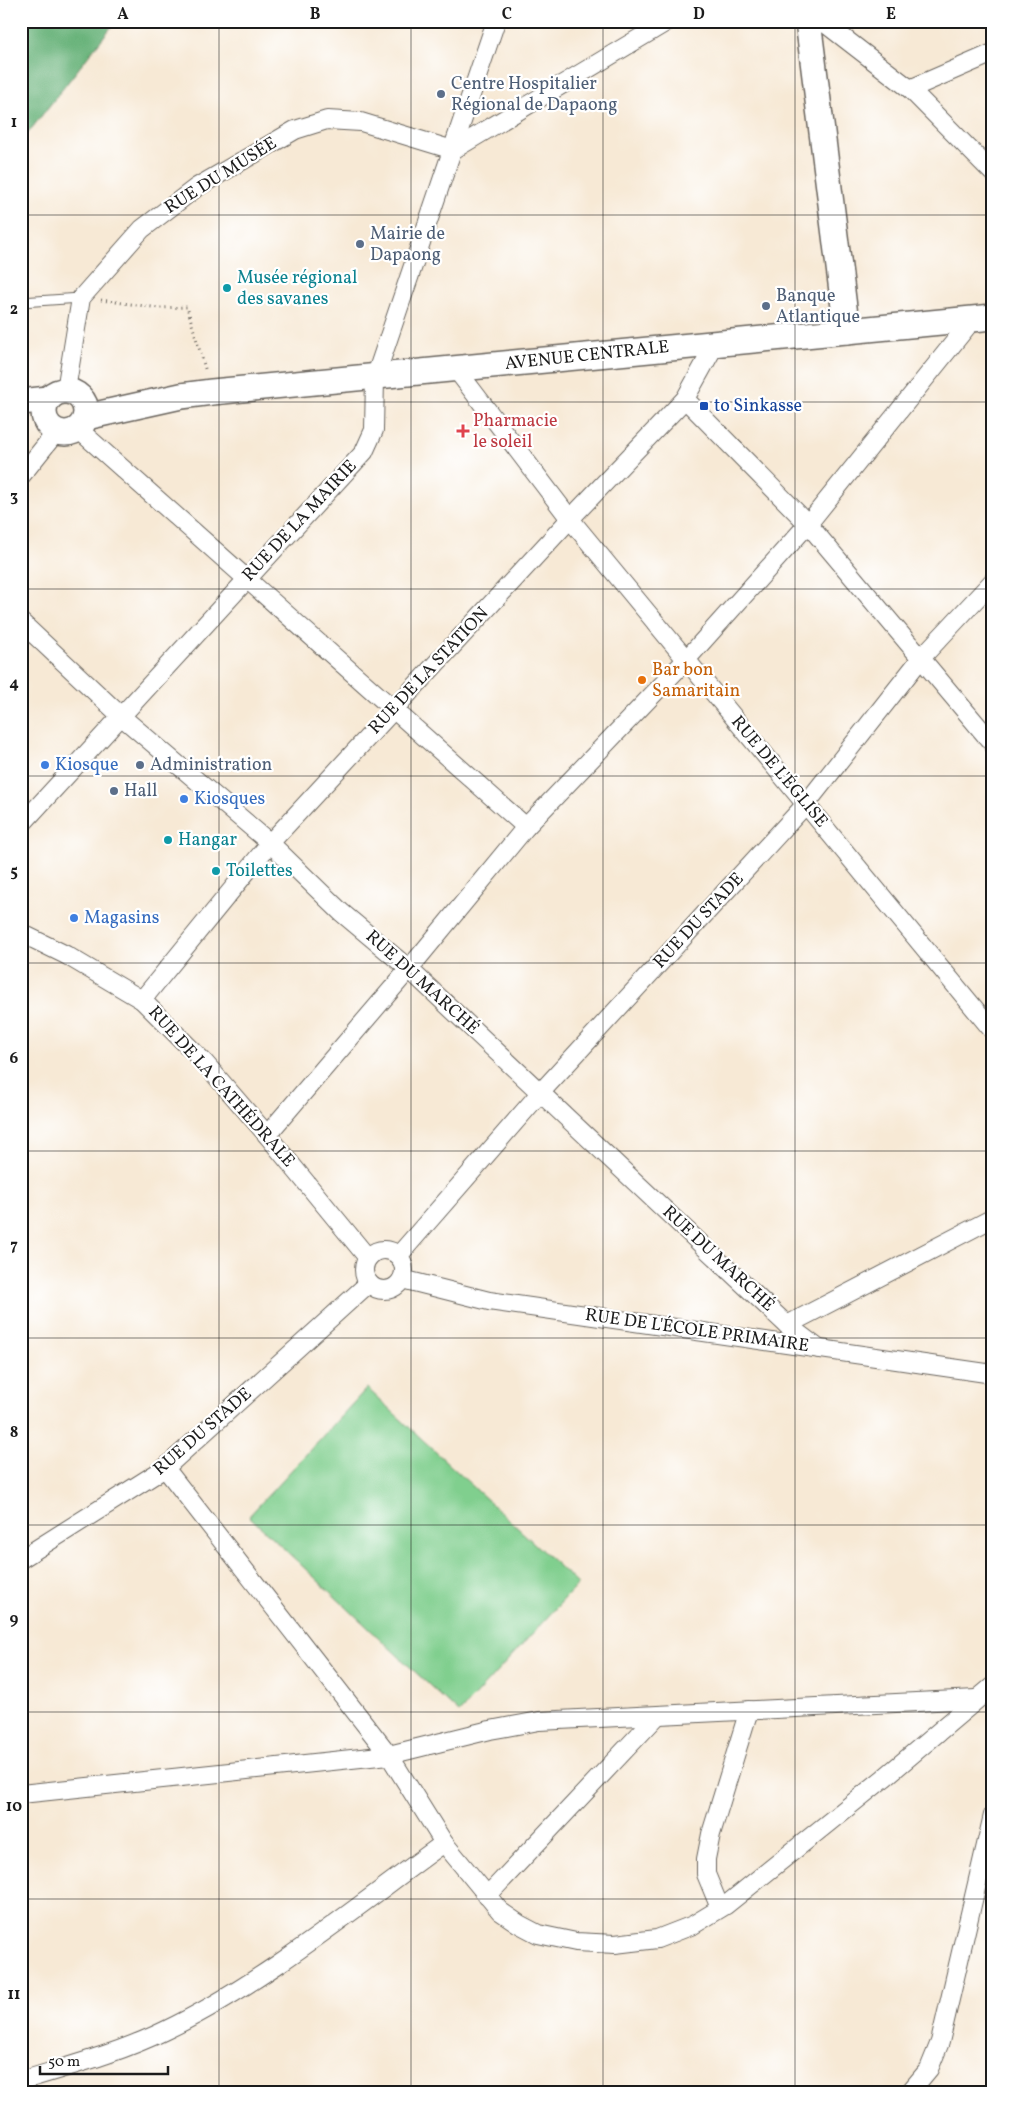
<svg xmlns="http://www.w3.org/2000/svg" width="1014" height="2114" font-family="Vollkorn,serif">
  <style>
    .green { fill: #80cf8e; stroke: #4e7655 }
    .forest { fill: #68b279; stroke: #42674a }
    .lines { fill: none; stroke-linecap: round; stroke-linejoin: round }
    .service-casing { stroke: #69645d; stroke-width: 11 }
    .minor-casing { stroke: #69645d; stroke-width: 20 }
    .secondary-casing { stroke: #69645d; stroke-width: 28 }
    .path { stroke: #69645d; stroke-width: 3; stroke-dasharray: 1 4; stroke-linecap: butt }
    .service { stroke: #fff; stroke-width: 9 }
    .minor { stroke: #fff; stroke-width: 18 }
    .secondary { stroke: #fff; stroke-width: 25 }
    .grid { fill: none; stroke: #1c1c1c; stroke-width: 1; stroke-opacity: 0.55 }
    .service-dot { fill: #5c6f8a; stroke: #fff; stroke-width: 2 }
    .culture-dot { fill: #0f9aa8; stroke: #fff; stroke-width: 2 }
    .transit-dot { fill: #1a4fb4; stroke: #fff; stroke-width: 2 }
    .health-dot { fill: #e0444e; stroke: #fff; stroke-width: 2 }
    .food-dot { fill: #e8710a; stroke: #fff; stroke-width: 2 }
    .shop-dot { fill: #3f7fe0; stroke: #fff; stroke-width: 2 }
    .labels { text-anchor: middle; dominant-baseline: central; stroke-width: 4.5; stroke-linejoin: round; paint-order: stroke }
    .service-label { font-size: 18px; fill: #4e5e75; stroke: #fff; text-anchor: start }
    .street-label { font-size: 18px; fill: #1c1c1c; stroke: #fff }
    .culture-label { font-size: 18px; fill: #0d838f; stroke: #fff; text-anchor: start }
    .transit-label { font-size: 18px; fill: #164399; stroke: #fff; text-anchor: start }
    .health-label { font-size: 18px; fill: #be3a42; stroke: #fff; text-anchor: start }
    .food-label { font-size: 18px; fill: #c56008; stroke: #fff; text-anchor: start }
    .shop-label { font-size: 18px; fill: #366cbe; stroke: #fff; text-anchor: start }
    .neatline { fill: none; stroke: #1c1c1c; stroke-width: 2 }
    .grid-label { font-size: 16px; text-anchor: middle; font-weight: bold; fill: #1c1c1c }
  </style>
  <rect width="100%" height="100%" fill="#fff"/>
  <filter id="ink" filterUnits="userSpaceOnUse"><feTurbulence type="fractalNoise" baseFrequency=".02" numOctaves="2"/><feDisplacementMap in="SourceGraphic" scale="10" xChannelSelector="R" yChannelSelector="G"/><feConvolveMatrix kernelMatrix="1 2 1 2 8 2 1 2 1" color-interpolation-filters="sRGB"/></filter>
  <filter id="wash" filterUnits="userSpaceOnUse"><feTurbulence type="fractalNoise" baseFrequency=".0096" numOctaves="4" result="noise"/><feDisplacementMap in="SourceGraphic" scale="20" xChannelSelector="R" yChannelSelector="G"/><feGaussianBlur stdDeviation="1.12" result="paint"/><feColorMatrix in="noise" values="0 0 0 0 0 0 0 0 0 0 0 0 0 0 0 0 0 1.4 0 .05"/><feComposite in="paint" operator="in"/></filter>
  <g filter="url(#wash)">
    <rect width="100%" height="100%" fill="#f7e9d5"/>
    <polygon class="green" points="367,1388 578,1584 459,1713 249,1516"/>
    <polygon class="forest" points="21,21 116,21 21,142"/>
  </g>
  <g filter="url(#ink)">
    <g class="lines">
      <g class="service-casing">
        <polyline id="service" points="21,302 81,298"/>
      </g>
      <g class="minor-casing">
        <g id="minor">
          <polyline points="822,21 910,89 993,173"/>
          <polyline points="910,89 993,53"/>
          <polyline points="453,150 668,21"/>
          <polyline points="456,369 570,519 993,1031"/>
          <polyline points="66,390 81,298 142,229 197,187 295,130 327,120 361,122 453,150"/>
          <polyline points="685,399 808,524 993,744"/>
          <polyline points="78,429 526,827"/>
          <polyline points="21,476 57,431"/>
          <polyline points="21,622 122,717 270,843 341,912 409,969 787,1325 819,1349"/>
          <polyline points="21,825 364,452 374,430 375,378 496,21"/>
          <polyline points="21,933 66,955 142,1000 204,1062 267,1135 368,1258"/>
          <polyline points="142,1000 270,843 570,519 685,399 716,343"/>
          <polyline points="267,1135 409,969 526,827 685,661 808,524 973,319"/>
          <circle cx="384" cy="1270" r="20"/>
          <polyline points="399,1255 541,1092 806,804 922,657 993,581"/>
          <polyline points="402,1279 489,1301 993,1374"/>
          <polyline points="787,1325 993,1218"/>
          <polyline points="165,1468 389,1755 444,1843 500,1911 519,1924 538,1934 576,1942 615,1944 657,1939 693,1925 726,1905 884,1778 993,1686"/>
          <polyline points="21,1559 165,1468 369,1283"/>
          <polyline points="21,1794 389,1755 490,1730 539,1721 976,1699"/>
          <polyline points="487,1896 657,1716"/>
          <polyline points="720,1908 706,1874 706,1859 711,1834 749,1710"/>
          <path d="M21,2081C69,2066 119,2053 164,2031C261,1985 357,1906 444,1843"/>
          <polyline points="909,2093 929,2069 940,2042 993,1815"/>
        </g>
      </g>
      <g class="secondary-casing">
        <g id="secondary">
          <polyline points="808,21 847,331"/>
          <circle cx="65" cy="412" r="21"/>
          <polyline points="21,402 48,399"/>
          <polyline points="86,417 181,396 212,392 993,317"/>
        </g>
      </g>
      <polyline class="path" points="101,300 159,308 187,307 206,372"/>
      <use href="#service" class="service"/>
      <use href="#minor" class="minor"/>
      <use href="#secondary" class="secondary"/>
    </g>
  </g>
  <path class="grid" d="M219,21V2093M411,21V2093M603,21V2093M795,21V2093M21,215H993M21,402H993M21,589H993M21,776H993M21,963H993M21,1151H993M21,1338H993M21,1525H993M21,1712H993M21,1899H993"/>
  <g class="service-dot">
    <circle cx="441" cy="94" r="5"/>
    <circle cx="360" cy="244" r="5"/>
    <circle cx="766" cy="306" r="5"/>
    <circle cx="140" cy="765" r="5"/>
    <circle cx="114" cy="791" r="5"/>
  </g>
  <g class="culture-dot">
    <circle cx="227" cy="288" r="5"/>
    <circle cx="168" cy="840" r="5"/>
    <circle cx="216" cy="871" r="5"/>
  </g>
  <rect class="transit-dot" x="699" y="401" width="10" height="10" rx="2.5"/>
  <path class="health-dot" d="M460.5 423.5h5v5h5v5h-5v5h-5v-5h-5v-5h5z"/>
  <circle class="food-dot" cx="642" cy="680" r="5"/>
  <g class="shop-dot">
    <circle cx="45" cy="765" r="5"/>
    <circle cx="184" cy="799" r="5"/>
    <circle cx="74" cy="918" r="5"/>
  </g>
  <g class="labels">
    <g class="service-label">
      <text x="451" y="84">Centre Hospitalier<tspan x="451" dy="21">Régional de Dapaong</tspan></text>
      <text x="370" y="234">Mairie de<tspan x="370" dy="21">Dapaong</tspan></text>
      <text x="776" y="296">Banque<tspan x="776" dy="21">Atlantique</tspan></text>
      <text x="150" y="765">Administration</text>
      <text x="124" y="791">Hall</text>
    </g>
    <g class="street-label">
      <text transform="translate(221 176) rotate(-32)">RUE DU MUSÉE</text>
      <text transform="translate(587 356) rotate(-6)">AVENUE CENTRALE</text>
      <text transform="translate(300 521) rotate(-47)">RUE DE LA MAIRIE</text>
      <text transform="translate(429 671) rotate(-47)">RUE DE LA STATION</text>
      <text transform="translate(779 772) rotate(50)">RUE DE L'ÉGLISE</text>
      <text transform="translate(699 921) rotate(-47)">RUE DU STADE</text>
      <text transform="translate(422 983) rotate(42)">RUE DU MARCHÉ</text>
      <text transform="translate(221 1087) rotate(48)">RUE DE LA CATHÉDRALE</text>
      <text transform="translate(718 1259) rotate(43)">RUE DU MARCHÉ</text>
      <text transform="translate(697 1331) rotate(8)">RUE DE L'ÉCOLE PRIMAIRE</text>
      <text transform="translate(203 1432) rotate(-41)">RUE DU STADE</text>
    </g>
    <g class="culture-label">
      <text x="237" y="278">Musée régional<tspan x="237" dy="21">des savanes</tspan></text>
      <text x="178" y="840">Hangar</text>
      <text x="226" y="871">Toilettes</text>
    </g>
    <g class="transit-label">
      <text x="714" y="406">to Sinkasse</text>
    </g>
    <g class="health-label">
      <text x="473" y="421">Pharmacie<tspan x="473" dy="21">le soleil</tspan></text>
    </g>
    <g class="food-label">
      <text x="652" y="670">Bar bon<tspan x="652" dy="21">Samaritain</tspan></text>
    </g>
    <g class="shop-label">
      <text x="55" y="765">Kiosque</text>
      <text x="194" y="799">Kiosques</text>
      <text x="84" y="918">Magasins</text>
    </g>
  </g>
  <rect width="1014" height="2114" fill="none" stroke="#fff" stroke-width="55"/>
  <path d="M40 2066v8h128v-8" fill="none" stroke="#1c1c1c" stroke-width="2.5"/>
  <text x="48" y="2066" font-size="15" fill="#1c1c1c" stroke="#ffffff" stroke-width="4" paint-order="stroke">50 m</text>
  <rect x="28" y="28" width="958" height="2058" class="neatline"/>
  <g class="grid-label">
    <text x="123" y="19">A</text>
    <text x="315" y="19">B</text>
    <text x="507" y="19">C</text>
    <text x="699" y="19">D</text>
    <text x="891" y="19">E</text>
    <text x="14" y="127">1</text>
    <text x="14" y="314">2</text>
    <text x="14" y="501">3</text>
    <text x="14" y="688">4</text>
    <text x="14" y="876">5</text>
    <text x="14" y="1063">6</text>
    <text x="14" y="1250">7</text>
    <text x="14" y="1437">8</text>
    <text x="14" y="1624">9</text>
    <text x="14" y="1811">10</text>
    <text x="14" y="1999">11</text>
  </g>
</svg>
